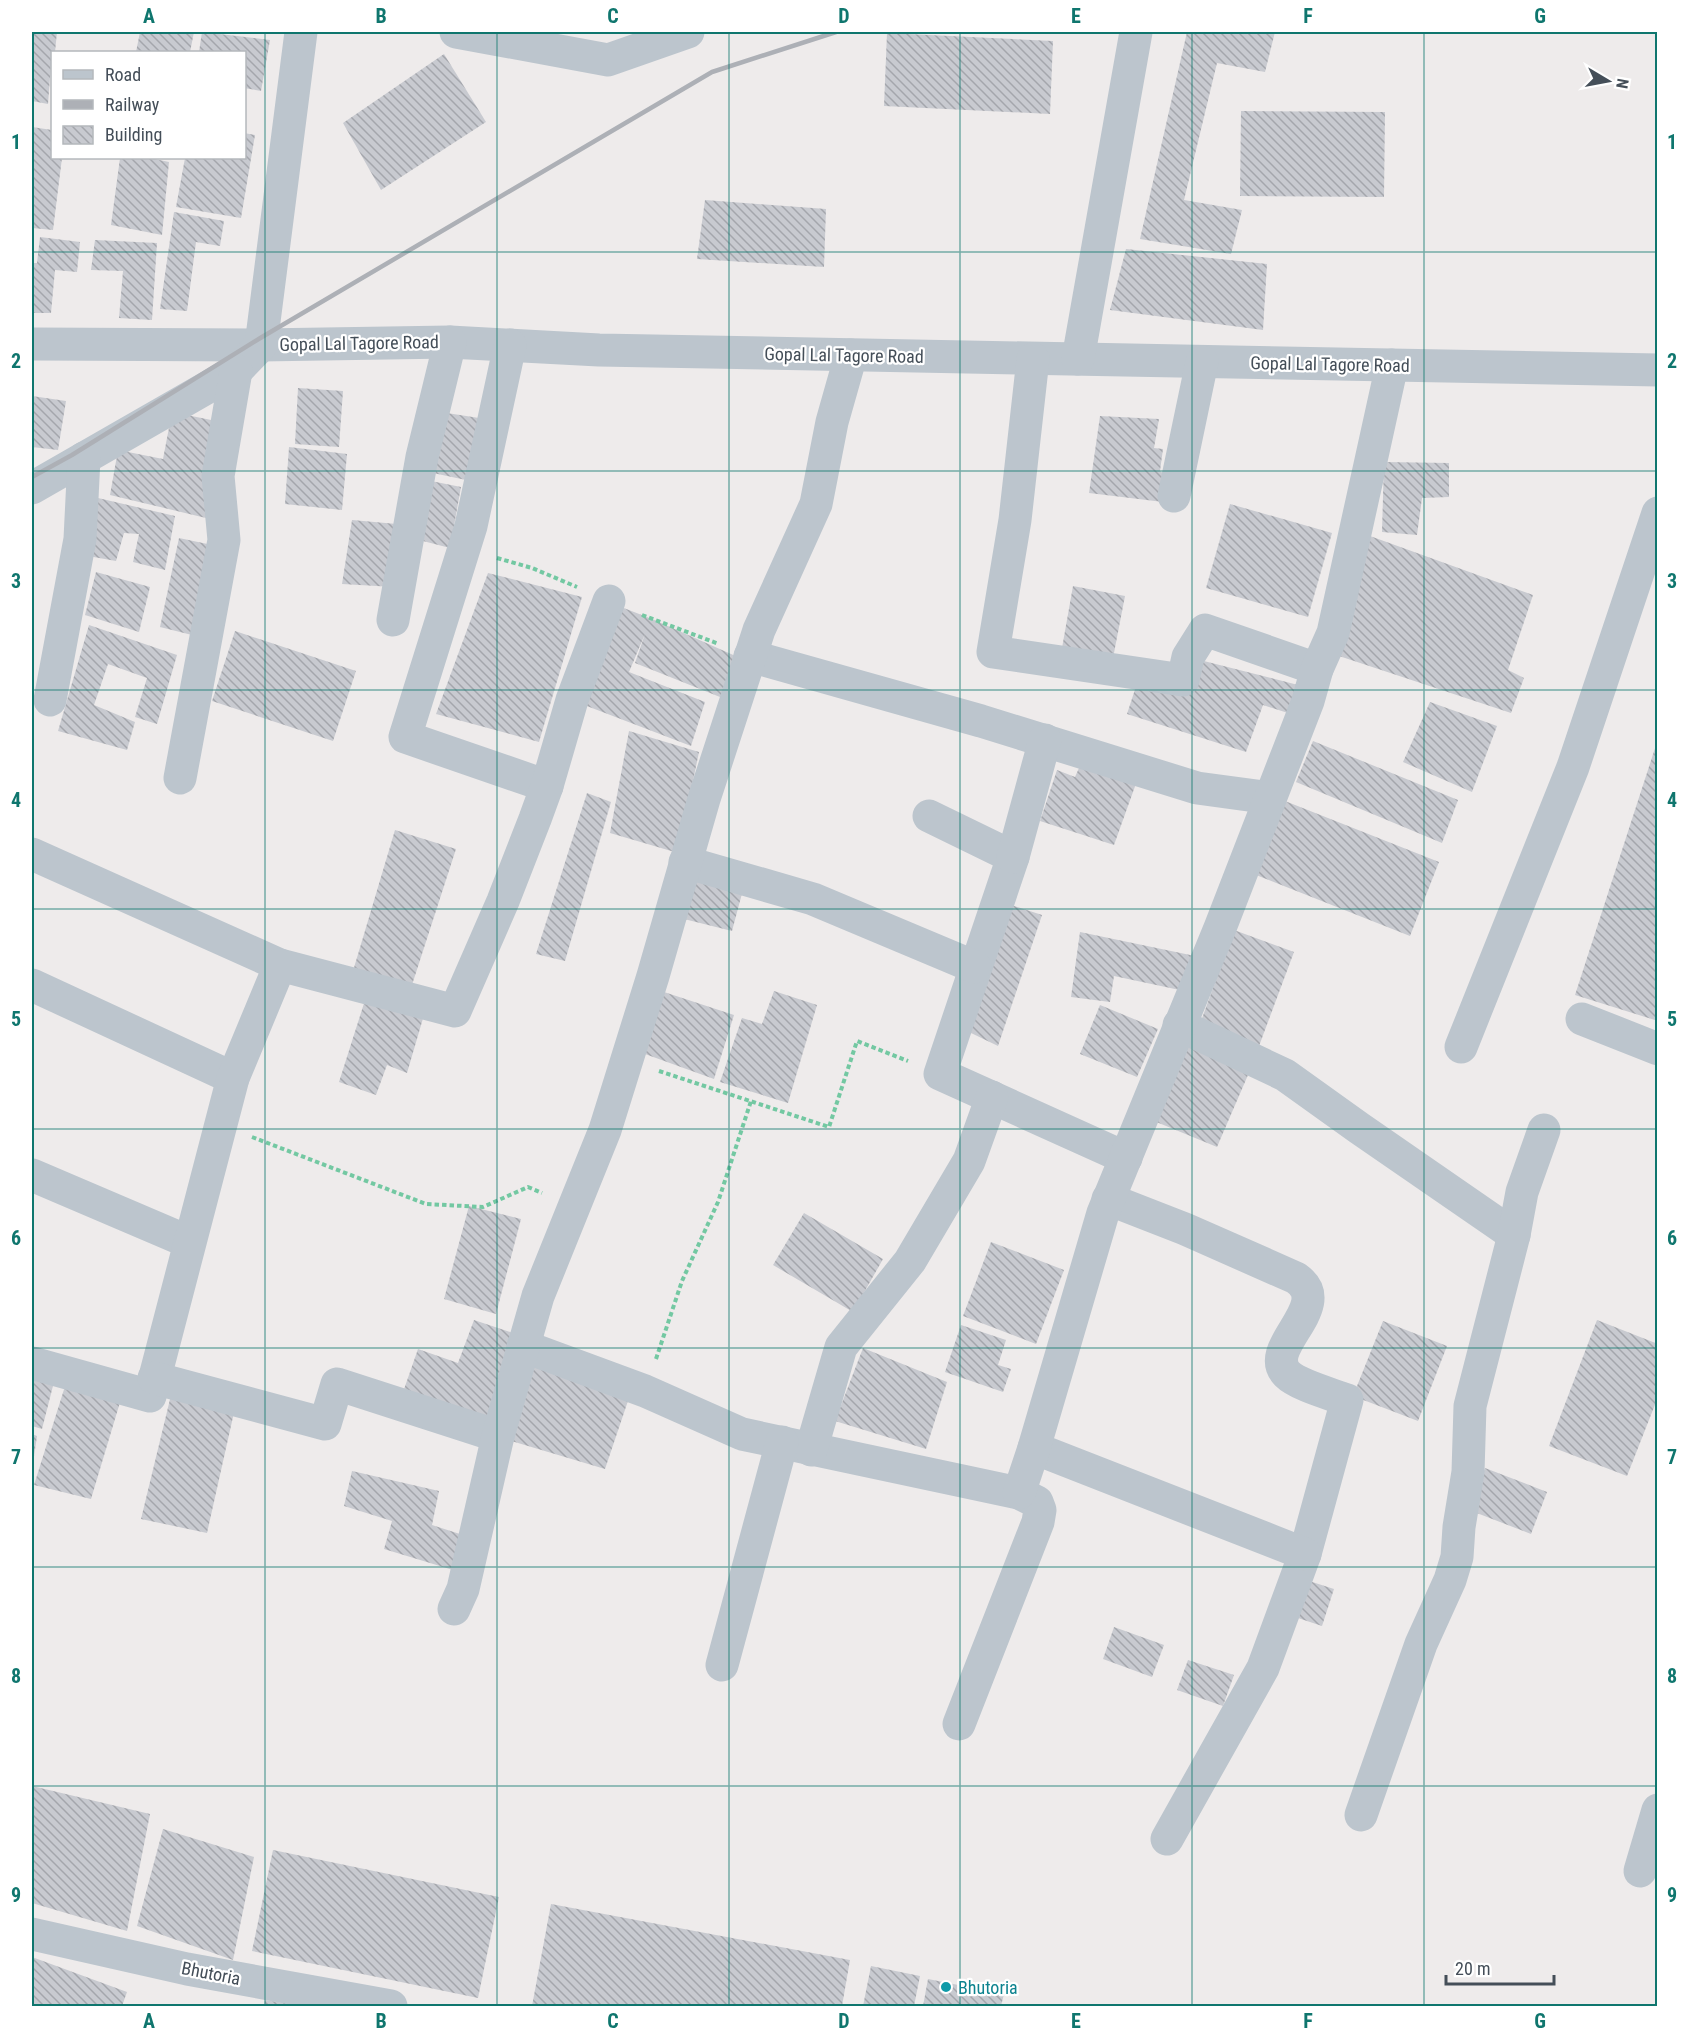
<svg xmlns="http://www.w3.org/2000/svg" width="1689" height="2038" font-family="'Roboto Condensed',sans-serif">
  <style>
    .building { fill: url(#building-back-hatch) }
    .lines { fill: none; stroke-linecap: round; stroke-linejoin: round }
    .path { stroke: #73c8a2; stroke-width: 4; stroke-dasharray: 4.5 3; stroke-linecap: butt }
    .minor { stroke: #bcc5cd; stroke-width: 33 }
    .rail { stroke: #adb0b6; stroke-width: 4.5 }
    .grid { fill: none; stroke: #0f766e; stroke-width: 1.5; stroke-opacity: 0.55 }
    .culture-dot { fill: #0f9aa8; stroke: #fff; stroke-width: 2 }
    .labels { text-anchor: middle; dominant-baseline: central; stroke-width: 4.5; stroke-linejoin: round; paint-order: stroke }
    .street-label { font-size: 18px; fill: #444e58; stroke: #fff }
    .culture-label { font-size: 18px; fill: #0d838f; stroke: #fff; text-anchor: start }
    .neatline { fill: none; stroke: #0f766e; stroke-width: 2 }
    .grid-label { font-size: 20px; text-anchor: middle; font-weight: bold; fill: #0f766e }
  </style>
  <defs>
    <pattern id="building-back-hatch" width="6" height="6" patternUnits="userSpaceOnUse" patternTransform="scale(1.5)"><rect width="6" height="6" fill="#c8cad0"/><path d="M-1 5l2 2M0 0l6 6M5-1l2 2" fill="none" stroke="#a4a6ac"/></pattern>
  </defs>
  <rect width="100%" height="100%" fill="#eeebeb"/>
  <g class="building">
    <polygon points="32,32 57,32 55,52 52,52 48,104 32,101"/>
    <polygon points="140,32 194,32 190,52 136,52"/>
    <polygon points="202,32 270,40 261,91 244,88 244,52 199,52"/>
    <polygon points="1187,32 1275,32 1265,72 1217,63 1184,200 1242,210 1231,254 1140,239"/>
    <polygon points="887,33 1053,41 1050,114 884,106"/>
    <polygon points="444,54 486,122 381,190 343,123"/>
    <polygon points="1241,111 1385,112 1384,197 1240,196"/>
    <polygon points="32,127 52,130 52,158 62,158 53,230 32,228"/>
    <polygon points="244,133 255,135 241,218 176,207 185,158 244,158"/>
    <polygon points="120,158 150,158 169,162 162,235 111,225"/>
    <polygon points="705,200 826,209 824,267 697,259"/>
    <polygon points="174,212 224,221 220,246 196,242 187,311 160,309"/>
    <polygon points="40,237 80,242 77,272 55,270 51,313 32,313 32,263 37,263"/>
    <polygon points="95,240 157,243 152,320 119,318 123,271 91,270"/>
    <polygon points="1126,249 1267,264 1263,330 1110,310"/>
    <polygon points="298,388 343,391 339,447 295,444"/>
    <polygon points="32,396 66,401 58,450 32,447"/>
    <polygon points="172,412 221,422 206,518 110,495 118,450 163,459"/>
    <polygon points="447,413 479,418 466,480 433,473"/>
    <polygon points="1100,416 1159,419 1154,448 1163,449 1160,471 1168,477 1163,502 1089,493"/>
    <polygon points="289,447 347,454 342,510 285,504"/>
    <polygon points="1384,462 1449,463 1449,497 1422,498 1417,535 1382,532"/>
    <polygon points="431,481 461,487 450,548 419,540"/>
    <polygon points="98,498 175,516 165,570 133,562 139,534 124,533 116,561 88,556"/>
    <polygon points="1230,504 1332,533 1308,617 1206,588"/>
    <polygon points="352,520 408,525 394,587 342,584"/>
    <polygon points="1370,536 1533,595 1508,670 1524,678 1511,713 1333,654"/>
    <polygon points="179,538 217,546 200,637 160,627"/>
    <polygon points="96,572 150,587 139,632 85,615"/>
    <polygon points="488,573 582,597 539,742 436,714"/>
    <polygon points="1073,586 1125,596 1113,658 1062,648"/>
    <polygon points="616,605 652,619 740,658 725,699 635,663 645,634 629,672 705,702 691,746 579,703"/>
    <polygon points="89,625 177,655 157,724 135,717 147,678 108,664 94,705 135,722 127,750 58,731"/>
    <polygon points="235,631 356,671 333,741 212,701"/>
    <polygon points="1188,657 1302,686 1291,714 1263,705 1246,752 1127,714 1140,674"/>
    <polygon points="1430,702 1497,726 1472,792 1403,762"/>
    <polygon points="629,731 699,752 678,853 610,833"/>
    <polygon points="1313,741 1458,800 1442,843 1296,782"/>
    <polygon points="1657,742 1658,742 1658,1021 1575,995"/>
    <polygon points="1083,759 1138,778 1114,845 1040,821 1057,770 1075,777"/>
    <polygon points="587,793 611,802 565,961 536,954"/>
    <polygon points="1285,801 1439,862 1410,936 1256,875"/>
    <polygon points="395,830 456,849 411,988 353,971"/>
    <polygon points="695,872 744,886 732,931 680,918"/>
    <polygon points="1011,905 1042,915 998,1046 969,1032"/>
    <polygon points="1234,930 1294,952 1259,1046 1200,1024"/>
    <polygon points="1080,932 1195,956 1189,992 1114,976 1110,1002 1071,997"/>
    <polygon points="774,991 817,1005 788,1103 720,1082 742,1018 762,1024"/>
    <polygon points="664,992 734,1015 714,1079 645,1054"/>
    <polygon points="366,997 424,1015 407,1073 387,1065 376,1095 339,1082"/>
    <polygon points="1100,1005 1158,1029 1137,1077 1080,1054"/>
    <polygon points="1188,1042 1251,1068 1217,1147 1154,1121"/>
    <polygon points="469,1206 521,1219 496,1314 444,1299"/>
    <polygon points="804,1213 883,1259 853,1312 773,1265"/>
    <polygon points="991,1242 1064,1270 1036,1344 963,1316"/>
    <polygon points="474,1320 516,1334 491,1427 402,1395 418,1349 458,1363"/>
    <polygon points="1597,1320 1658,1344 1658,1397 1627,1476 1549,1446"/>
    <polygon points="1383,1321 1447,1346 1418,1421 1353,1396"/>
    <polygon points="961,1325 1006,1340 998,1365 1011,1369 1003,1392 945,1372"/>
    <polygon points="863,1348 947,1382 926,1449 835,1421"/>
    <polygon points="534,1356 632,1389 605,1469 508,1440"/>
    <polygon points="32,1376 54,1382 42,1429 32,1426"/>
    <polygon points="66,1383 121,1399 91,1499 34,1485"/>
    <polygon points="172,1391 235,1408 207,1533 141,1519"/>
    <polygon points="32,1434 37,1436 33,1463 32,1463"/>
    <polygon points="1485,1468 1547,1492 1531,1534 1469,1510"/>
    <polygon points="352,1471 439,1491 432,1525 463,1535 453,1570 384,1549 392,1521 344,1506"/>
    <polygon points="1303,1579 1334,1589 1322,1626 1292,1616"/>
    <polygon points="1114,1627 1164,1645 1152,1677 1103,1659"/>
    <polygon points="1188,1660 1234,1675 1223,1706 1177,1690"/>
    <polygon points="32,1786 150,1814 127,1931 32,1903"/>
    <polygon points="163,1829 254,1857 233,1960 137,1926"/>
    <polygon points="273,1850 499,1897 478,1998 252,1951"/>
    <polygon points="551,1904 850,1960 842,2006 532,2006"/>
    <polygon points="32,1957 127,1992 122,2006 32,2006"/>
    <polygon points="871,1966 920,1976 914,2006 863,2006"/>
    <polygon points="928,1979 1004,1994 1001,2006 923,2006"/>
    <polygon points="265,2000 297,2005 297,2006 264,2006"/>
  </g>
  <g class="lines">
    <g class="path">
      <polyline points="497,558 532,568 577,587"/>
      <polyline points="642,615 719,644"/>
      <polyline points="659,1071 829,1127 857,1041 908,1061"/>
      <polyline points="252,1137 426,1204 483,1207 528,1187 542,1193"/>
      <polyline points="656,1359 682,1281 718,1202 751,1101"/>
    </g>
    <g class="minor">
      <polyline points="456,32 608,60 688,32"/>
      <polyline points="32,344 261,345 450,342 599,350 1658,370"/>
      <polyline points="510,345 471,526 405,737 547,786"/>
      <polyline points="1033,359 1015,520 993,652 1183,680 1188,657 1205,630 1317,669"/>
      <polyline points="1078,359 1136,32"/>
      <polyline points="32,488 236,371 261,345 301,32"/>
      <polyline points="1174,496 1202,362"/>
      <polyline points="393,620 422,457 450,342"/>
      <polyline points="750,656 981,721 1197,788 1270,798"/>
      <polyline points="50,700 80,539 84,458"/>
      <polyline points="180,778 224,540 218,476 236,371"/>
      <polyline points="929,816 1013,857 940,1074 1126,1158"/>
      <polyline points="32,854 280,965"/>
      <polyline points="1013,857 1045,740"/>
      <polyline points="685,862 813,899 975,967"/>
      <polyline points="32,985 233,1078"/>
      <polyline points="1582,1019 1658,1049"/>
      <polyline points="1179,1025 1285,1075 1359,1128 1514,1235"/>
      <polyline points="1461,1047 1573,767 1658,513"/>
      <polyline points="32,1175 189,1242"/>
      <path d="M1108,1199L1185,1229L1296,1278C1336,1306 1261,1347 1287,1374C1298,1385 1331,1394 1347,1400L1305,1554L1263,1668L1167,1839"/>
      <polyline points="523,1346 645,1391 742,1434 1019,1493 1037,1502 1040,1510 1038,1522 959,1724"/>
      <polyline points="32,1363 150,1396 233,1078 280,965 455,1011 503,901 535,819 547,786 572,700 609,601"/>
      <polyline points="154,1378 325,1424 337,1384 498,1436"/>
      <polyline points="1034,1448 1305,1554"/>
      <polyline points="811,1450 841,1347 910,1261 969,1161 992,1097"/>
      <polyline points="1019,1493 1034,1448 1103,1213 1220,928 1308,701 1317,669 1333,633 1392,365"/>
      <polyline points="454,1609 463,1589 498,1436 538,1296 605,1130 653,976 704,799 759,630 816,504 832,422 851,355"/>
      <polyline points="722,1665 782,1442"/>
      <polyline points="1361,1815 1421,1644 1450,1580 1457,1557 1459,1527 1468,1472 1470,1406 1514,1235 1522,1192 1544,1130"/>
      <polyline points="1640,1871 1658,1810"/>
      <polyline points="32,1934 187,1969 391,2006"/>
    </g>
    <polyline class="rail" points="32,477 72,455 262,337 712,72 836,32"/>
  </g>
  <path class="grid" d="M265,32V2006M497,32V2006M729,32V2006M960,32V2006M1192,32V2006M1424,32V2006M32,252H1658M32,471H1658M32,690H1658M32,909H1658M32,1129H1658M32,1348H1658M32,1567H1658M32,1786H1658"/>
  <circle class="culture-dot" cx="946" cy="1987" r="6"/>
  <g class="labels">
    <g class="street-label">
      <text transform="translate(359 343) rotate(-1)">Gopal Lal Tagore Road</text>
      <text transform="translate(844 355) rotate(1)">Gopal Lal Tagore Road</text>
      <text transform="translate(1330 364) rotate(1)">Gopal Lal Tagore Road</text>
      <text transform="translate(211 1973) rotate(11)">Bhutoria</text>
    </g>
    <g class="culture-label">
      <text x="958" y="1987">Bhutoria</text>
    </g>
  </g>
  <rect width="1689" height="2038" fill="none" stroke="#ffffff" stroke-width="66"/>
  <rect x="51" y="51" width="195" height="108" fill="#ffffff" stroke="#b4b8bc" stroke-width="1.5"/>
  <rect x="63" y="70" width="30" height="9" fill="#bcc5cd" stroke="#b4b8bc" stroke-width="1.5"/>
  <text x="105" y="81" font-size="18" fill="#444e58">Road</text>
  <rect x="63" y="100" width="30" height="9" fill="#adb0b6" stroke="#b4b8bc" stroke-width="1.5"/>
  <text x="105" y="111" font-size="18" fill="#444e58">Railway</text>
  <rect x="63" y="126" width="30" height="18" fill="url(#building-back-hatch)" stroke="#b4b8bc" stroke-width="1.5"/>
  <text x="105" y="141" font-size="18" fill="#444e58">Building</text>
  <g transform="translate(1608 81) rotate(100)" stroke="#ffffff" stroke-width="4.5" paint-order="stroke">
  <path d="M0-4.5L10 22L0 15L-10 22Z" fill="#444e58"/>
  <text y="-9" font-size="16" font-weight="bold" text-anchor="middle" fill="#444e58">N</text>
  </g>
  <path d="M1446 1975v9h108v-9" fill="none" stroke="#444e58" stroke-width="3"/>
  <text x="1455" y="1975" font-size="18" fill="#444e58" stroke="#ffffff" stroke-width="4.5" paint-order="stroke">20 m</text>
  <rect x="33" y="33" width="1623" height="1972" class="neatline"/>
  <g class="grid-label">
    <text x="149" y="23">A</text>
    <text x="381" y="23">B</text>
    <text x="613" y="23">C</text>
    <text x="844" y="23">D</text>
    <text x="1076" y="23">E</text>
    <text x="1308" y="23">F</text>
    <text x="1540" y="23">G</text>
    <text x="16" y="149">1</text>
    <text x="1672" y="149">1</text>
    <text x="16" y="368">2</text>
    <text x="1672" y="368">2</text>
    <text x="16" y="588">3</text>
    <text x="1672" y="588">3</text>
    <text x="16" y="807">4</text>
    <text x="1672" y="807">4</text>
    <text x="16" y="1026">5</text>
    <text x="1672" y="1026">5</text>
    <text x="16" y="1245">6</text>
    <text x="1672" y="1245">6</text>
    <text x="16" y="1464">7</text>
    <text x="1672" y="1464">7</text>
    <text x="16" y="1683">8</text>
    <text x="1672" y="1683">8</text>
    <text x="16" y="1902">9</text>
    <text x="1672" y="1902">9</text>
    <text x="149" y="2028">A</text>
    <text x="381" y="2028">B</text>
    <text x="613" y="2028">C</text>
    <text x="844" y="2028">D</text>
    <text x="1076" y="2028">E</text>
    <text x="1308" y="2028">F</text>
    <text x="1540" y="2028">G</text>
  </g>
</svg>
